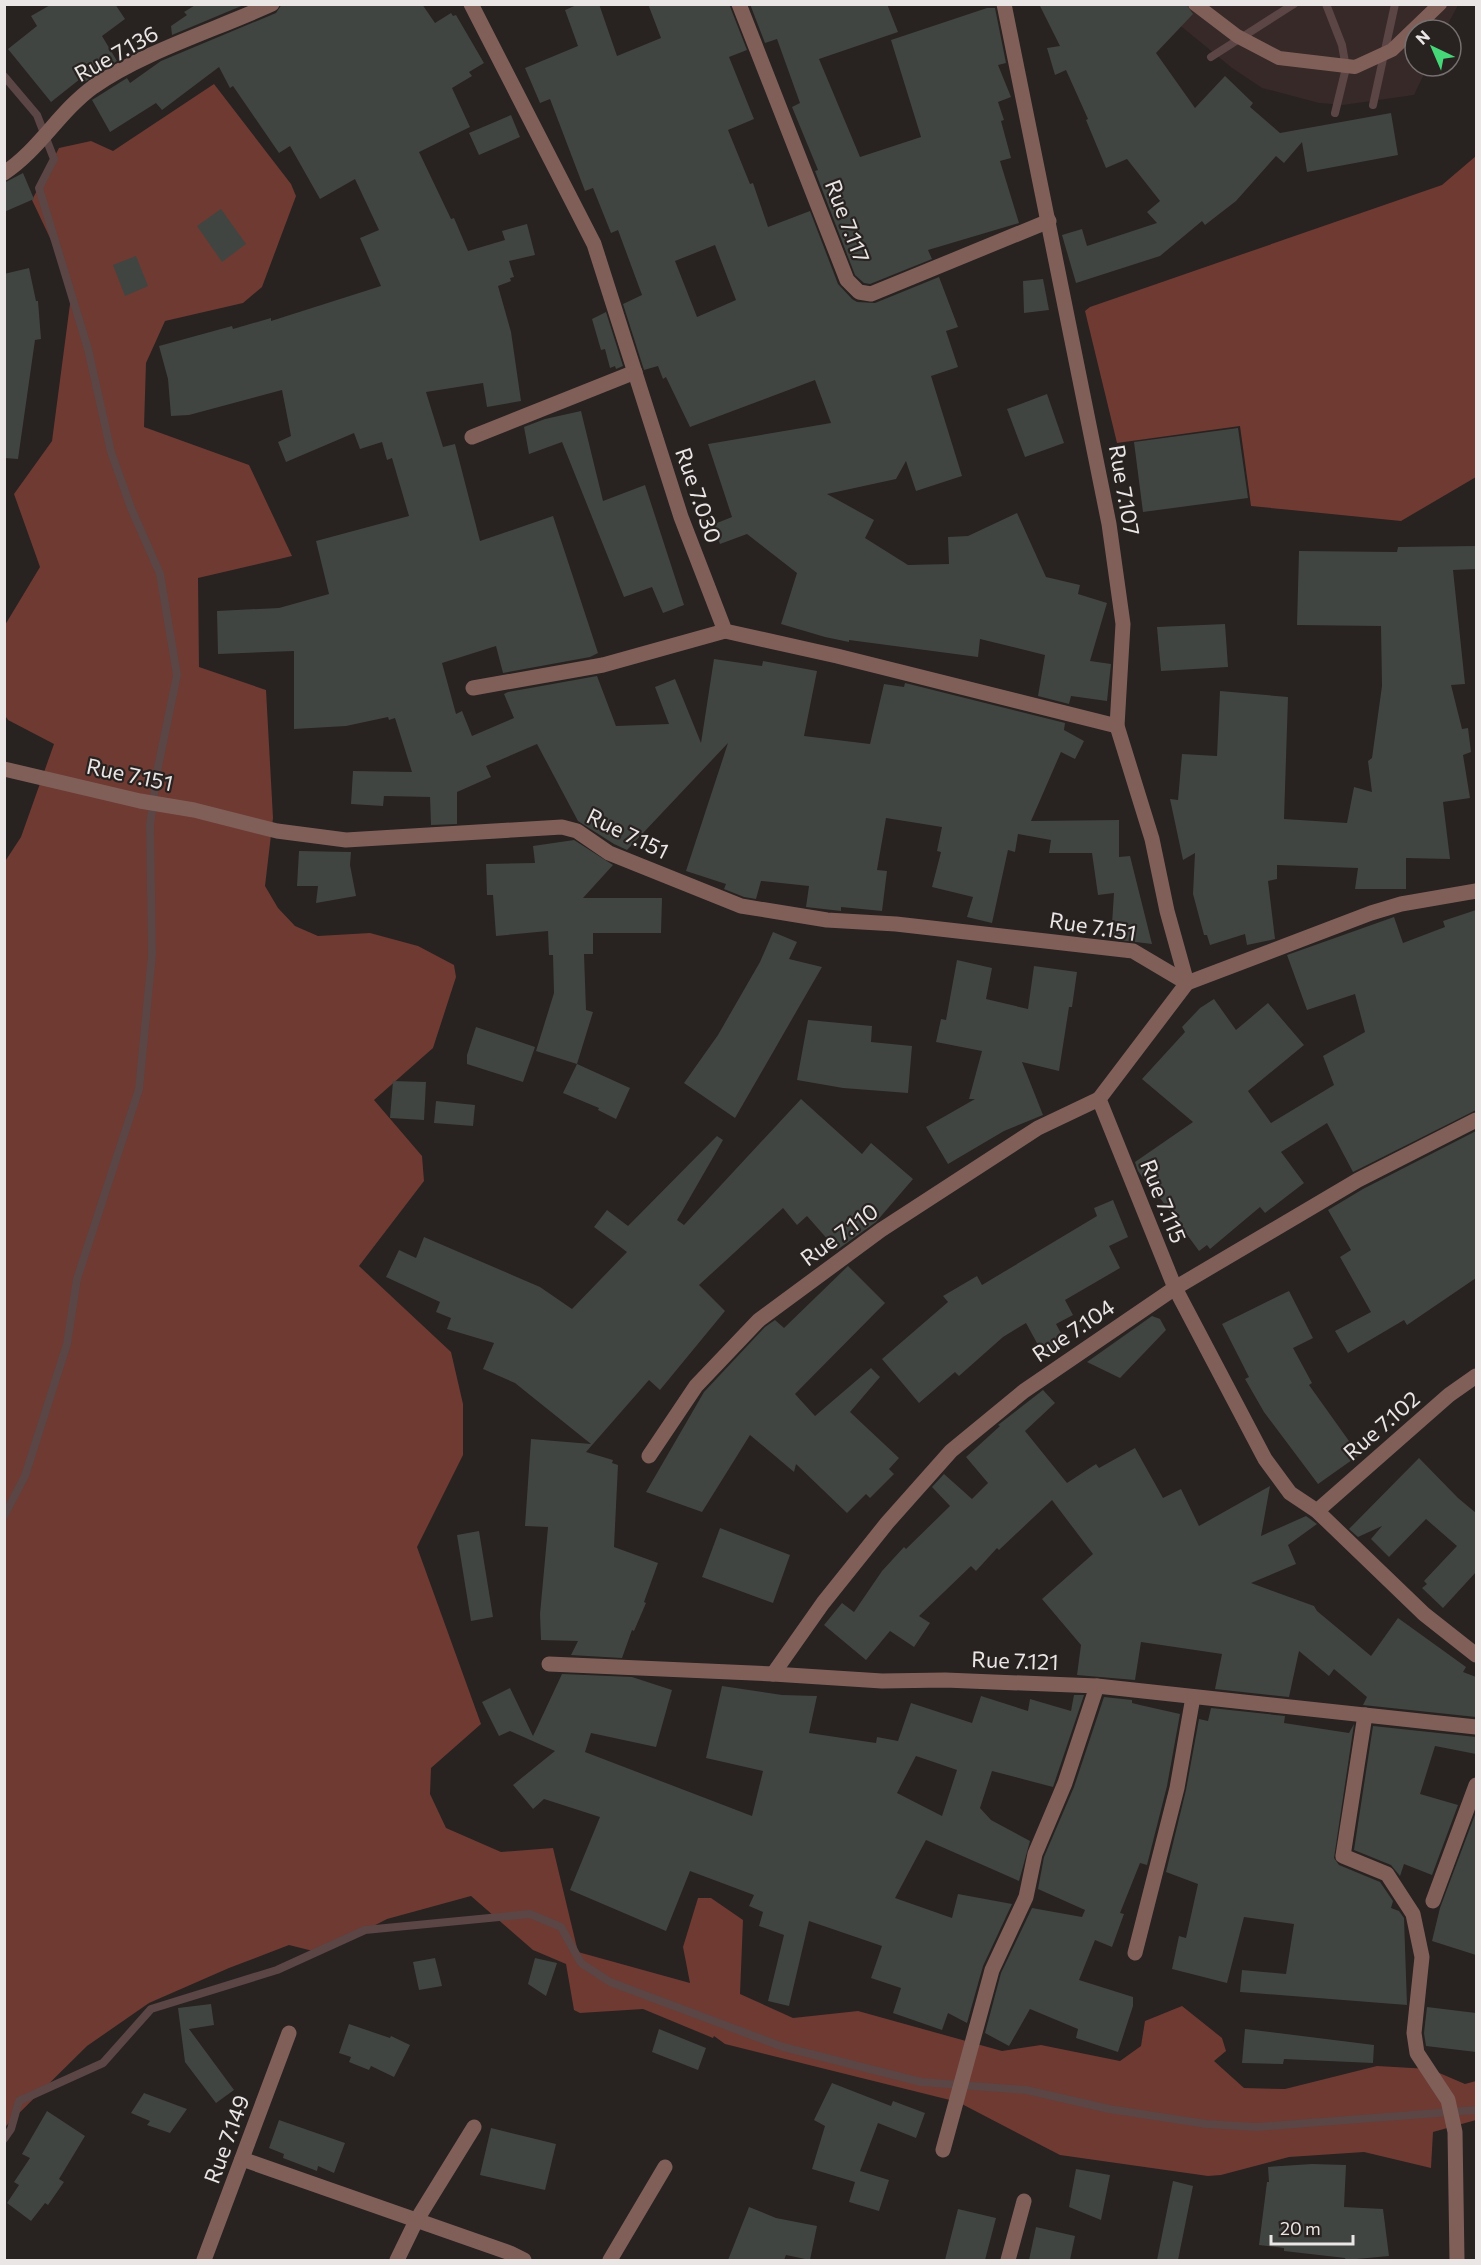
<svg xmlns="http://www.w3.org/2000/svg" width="1481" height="2265" font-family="Commissioner,sans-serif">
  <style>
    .built { fill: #362927 }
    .green { fill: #6e3a32 }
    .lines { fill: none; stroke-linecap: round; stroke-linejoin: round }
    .stream { stroke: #5b4545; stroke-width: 8 }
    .building { fill: #404541; fill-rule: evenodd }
    .lane { stroke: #815f59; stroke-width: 14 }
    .street { stroke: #815f59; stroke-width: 15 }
    .labels { text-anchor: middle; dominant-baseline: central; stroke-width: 4.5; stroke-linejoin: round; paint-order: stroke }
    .street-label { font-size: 22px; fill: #eae6e6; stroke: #282221 }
  </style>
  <rect width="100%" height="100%" fill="#282221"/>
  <polygon class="built" points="1155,5 1458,5 1445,30 1415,30 1415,66 1428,66 1414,95 1343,105 1319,103 1262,88 1232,68"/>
  <g class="green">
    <polygon points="214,84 291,184 296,196 262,287 243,303 165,321 146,363 144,427 249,465 292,556 198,578 199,667 266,690 273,818 265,886 278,908 295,926 318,936 370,933 418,946 454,965 456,977 433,1048 374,1100 422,1156 424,1181 359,1266 451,1352 463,1404 463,1455 417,1547 481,1724 431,1768 430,1794 446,1828 501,1852 553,1848 578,1952 690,1983 683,1947 698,1898 711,1898 743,1920 740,1994 793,2018 858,2011 1002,2051 1041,2045 1120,2061 1141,2046 1145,2021 1182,2006 1222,2038 1226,2051 1214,2061 1244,2088 1285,2089 1377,2066 1430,2069 1465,2084 1476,2081 1476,2120 1433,2132 1431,2168 1364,2152 1289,2157 1221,2175 1208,2176 1060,2155 958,2102 725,2044 714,2036 713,2038 643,2009 580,2013 574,2010 566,1964 533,1950 471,1896 387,1919 321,1953 289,1945 229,1968 149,2003 87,2046 5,2127 4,863 21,837 54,744 8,720 4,714 5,625 40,567 14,494 52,441 70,304 69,278 32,200 59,148 91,141 113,151"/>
    <polygon points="1476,156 1476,477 1401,521 1251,506 1240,426 1117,443 1085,311 1090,307 1442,185"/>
  </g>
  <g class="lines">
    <g class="stream">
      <polyline points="1326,4 1342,45 1346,68 1335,113"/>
      <polyline points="1211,57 1294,4"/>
      <polyline points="4,76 37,115 54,159 39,188 88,349 111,452 131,508 160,574 177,675 157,772 150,825 152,955 139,1089 77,1279 67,1344 25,1476 4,1516"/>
      <polyline points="1373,105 1395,4"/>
      <polyline points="4,2139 11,2129 19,2101 103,2063 151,2009 277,1970 365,1930 530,1914 561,1927 581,1963 610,1982 783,2047 921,2082 1026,2090 1109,2109 1206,2124 1256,2127 1476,2110"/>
    </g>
  </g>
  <g class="building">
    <polygon points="52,4 115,4 125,19 102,36 117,61 83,83 80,79 51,102 8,49 37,26 31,16"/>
    <polygon points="197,4 246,4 172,35 171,26 187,15 184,12"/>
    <polygon points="282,4 422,4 435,23 451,13 453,16 456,15 484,63 469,72 472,76 452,88 470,127 419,152 451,219 454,218 468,251 505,240 502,231 527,224 535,255 509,261 514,277 510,278 511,281 498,286 511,332 521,401 487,407 483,383 426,392 443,447 455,444 480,541 553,516 598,653 590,657 503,673 496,646 442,663 456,714 462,711 472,736 514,718 504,694 508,692 597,676 616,726 669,724 655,687 675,679 701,743 714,659 762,666 763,661 817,671 804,736 870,744 884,684 904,687 905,683 1065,723 1064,730 1084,741 1075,759 1061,752 1031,821 1119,820 1119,857 1130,856 1152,944 1111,939 1114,893 1098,895 1092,853 1049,853 1051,840 1018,834 1015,852 1008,850 992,923 967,917 973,897 932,887 941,852 937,851 942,827 886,818 877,870 887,871 882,911 841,907 841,911 806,907 809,886 761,881 756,899 744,897 724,889 726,884 686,871 728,743 627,850 614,844 578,821 537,744 486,766 491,777 457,792 457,824 431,825 430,797 384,796 383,806 351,804 353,771 412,772 395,718 389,720 388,717 346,726 294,729 294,651 218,654 217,611 279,608 329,594 316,541 409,516 392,458 387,460 382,442 360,449 354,433 286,462 278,442 291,436 282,390 189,415 171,416 168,379 159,346 232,326 233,329 271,318 271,321 381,286 360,238 379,230 355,179 320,199 290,146 279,153 233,86 230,88 219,67 162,110 156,103 110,132 92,100 127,78 130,83 161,61 276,13"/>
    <path d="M579,4H599L617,56L661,38L648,4H729L747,50L729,57L754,119L728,130L750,184L753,183L768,227L810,211L838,284L852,299L857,302L875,303L939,277L958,327L946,331L958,367L931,376L962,476L916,491L906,461L896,479L827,494L874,520L865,538L908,565L949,564L948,537L968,536L1017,513L1046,577L1080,585L1078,594L1107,603L1090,661L1111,664L1107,701L1071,696L1069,704L1038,696L1045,655L980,639L978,657L849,640V642L825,637L781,624L797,573L747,534L720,544L712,525L732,517L708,444L831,423L815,380L690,427L666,377L663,379L658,366L644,370L623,304L642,295L618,230L611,233L593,188L585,191L550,99L540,103L525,68L578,46L565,10ZM715,245L736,300L697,317L675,261Z"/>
    <polygon points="750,4 887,4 898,32 819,59 860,157 921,137 891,40 987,8 995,8 1006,63 998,65 1011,97 998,102 1004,120 1001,121 1011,158 1000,161 1019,223 928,250 932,259 870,284 864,283 855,275 815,171 818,170 792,107 800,103 777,39 765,43"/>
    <polygon points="1039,4 1186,4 1193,14 1156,53 1195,108 1225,76 1253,103 1250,107 1280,133 1391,113 1398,155 1307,172 1302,142 1284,163 1276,156 1236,201 1205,225 1202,221 1160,256 1076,283 1062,235 1082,229 1087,246 1157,223 1147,212 1160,201 1127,159 1106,168 1086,120 1088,119 1066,70 1055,75 1047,48 1060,46"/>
    <polygon points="511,115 520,137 479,155 469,133"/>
    <polygon points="23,173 34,199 4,212 4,183"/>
    <polygon points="221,209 246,244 222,262 197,226"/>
    <polygon points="136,256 148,286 125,296 113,265"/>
    <polygon points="29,268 36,301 38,301 41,339 35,340 18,459 4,458 4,274"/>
    <polygon points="1043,279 1049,310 1024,313 1023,281"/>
    <polygon points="606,312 623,366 616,369 615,366 610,368 605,349 601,350 592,319"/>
    <polygon points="1047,394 1064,443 1025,457 1007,409"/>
    <polygon points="581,411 603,501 645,485 684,605 663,613 652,587 624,597 562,442 529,454 524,427 545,419"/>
    <polygon points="1238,428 1248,498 1143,512 1134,442"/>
    <polygon points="1476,546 1476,569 1453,570 1465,684 1451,685 1462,729 1468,728 1471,752 1463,755 1470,798 1443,802 1450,859 1406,858 1406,889 1355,889 1358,868 1277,865 1277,879 1268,881 1275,939 1247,945 1245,934 1210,945 1207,935 1204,935 1193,894 1195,853 1183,860 1170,799 1178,800 1182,754 1217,756 1220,691 1288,697 1284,819 1347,823 1354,787 1372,792 1368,761 1372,758 1382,686 1381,626 1297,625 1299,551 1397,552 1398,547"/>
    <polygon points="1225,624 1228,667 1161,671 1157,627"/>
    <polygon points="574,840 613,865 583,898 662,898 661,933 593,933 593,954 584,954 586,1010 593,1012 577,1064 536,1051 554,993 553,955 549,955 548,931 496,936 493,895 487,895 486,864 535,863 533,846"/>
    <polygon points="299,851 351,852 350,865 356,896 316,903 318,886 297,886"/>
    <polygon points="1476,910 1476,1110 1353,1172 1327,1123 1281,1152 1304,1183 1265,1213 1260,1207 1210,1249 1207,1245 1199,1251 1160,1198 1158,1199 1138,1171 1135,1162 1193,1122 1142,1079 1185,1032 1182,1027 1200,1008 1214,999 1236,1030 1268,1003 1304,1045 1248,1091 1271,1123 1334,1085 1323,1056 1365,1032 1355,994 1307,1010 1287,955 1394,917 1403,943 1445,927 1443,921"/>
    <polygon points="773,932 797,942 789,959 822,967 735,1118 684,1083 718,1035 760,962"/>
    <polygon points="957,960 992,968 986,999 1028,1009 1034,966 1077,972 1072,1007 1069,1007 1059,1071 1022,1062 1043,1115 1004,1131 948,1164 926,1127 975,1099 969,1099 982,1051 936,1042 941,1019 946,1020"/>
    <polygon points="808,1020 872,1026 871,1042 912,1046 908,1093 843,1088 797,1080"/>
    <polygon points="476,1027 535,1047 523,1082 467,1064 467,1055"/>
    <polygon points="577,1064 630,1088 616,1119 598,1110 599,1108 563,1093"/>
    <polygon points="393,1081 426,1082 424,1120 390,1118"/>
    <polygon points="801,1099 862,1154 871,1143 913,1179 876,1222 837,1250 807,1216 797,1225 783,1208 699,1285 725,1311 660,1390 649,1380 586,1452 613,1460 612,1463 618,1465 614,1547 658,1563 644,1602 646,1603 634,1631 632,1630 622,1658 571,1655 578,1641 541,1640 540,1614 548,1527 525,1526 531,1439 591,1444 515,1383 483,1369 494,1343 447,1329 451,1318 436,1312 440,1302 386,1277 399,1250 416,1258 424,1237 540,1287 572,1309 627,1252 594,1227 607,1210 628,1226 717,1136 723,1140 677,1220 684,1225"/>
    <polygon points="436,1101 475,1105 473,1126 434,1123"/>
    <polygon points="1476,1131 1476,1278 1407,1325 1404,1320 1348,1353 1335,1331 1371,1312 1340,1257 1351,1250 1328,1210 1363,1189"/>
    <polygon points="1113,1200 1128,1237 1109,1246 1120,1268 1065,1300 1073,1315 1056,1324 1067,1344 1044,1356 1026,1323 1003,1337 959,1376 955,1372 919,1403 882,1359 948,1302 943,1296 977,1276 982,1285 1097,1216 1094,1208"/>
    <polygon points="848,1266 885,1303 795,1394 815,1416 871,1368 880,1377 850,1412 899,1458 889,1469 894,1474 870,1498 866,1494 847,1513 796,1464 794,1472 750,1435 702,1512 646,1492 704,1392 765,1327 775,1320 784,1328"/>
    <polygon points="1289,1291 1313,1338 1293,1348 1312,1383 1309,1385 1359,1455 1318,1484 1264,1412 1245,1379 1249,1377 1222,1324"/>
    <polygon points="1152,1316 1160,1319 1166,1330 1120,1378 1087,1362"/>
    <polygon points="1043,1390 1055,1403 1025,1431 1067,1483 1096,1464 1099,1468 1135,1448 1163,1498 1181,1489 1199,1526 1270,1486 1261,1536 1306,1516 1317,1524 1288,1545 1296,1564 1251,1583 1314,1606 1317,1611 1371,1656 1398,1618 1466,1667 1463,1672 1476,1677 1476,1717 1363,1705 1367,1697 1334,1669 1329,1676 1299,1651 1289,1697 1215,1689 1222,1654 1141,1642 1135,1680 1077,1675 1081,1645 1042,1599 1093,1554 1052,1500 999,1550 997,1548 976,1571 971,1566 919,1616 930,1623 914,1647 890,1631 866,1660 824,1625 842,1603 854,1612 882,1571 904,1547 906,1549 950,1506 932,1487 944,1474 972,1499 988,1483 966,1457 1000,1426 998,1425"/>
    <polygon points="1419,1458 1458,1498 1476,1513 1476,1572 1443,1608 1422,1588 1427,1584 1424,1581 1457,1546 1426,1519 1389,1557 1371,1539 1382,1526 1358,1537 1349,1529"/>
    <polygon points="720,1528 790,1555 773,1603 702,1577"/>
    <polygon points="479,1531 493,1617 471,1621 457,1535"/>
    <path d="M562,1674L632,1677L672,1690L656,1747L591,1733L585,1752L752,1816L763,1771L706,1758L722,1686L782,1695L817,1696L809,1733L876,1743L877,1737L898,1741L911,1703L972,1723L981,1696L1028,1711L1030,1699L1071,1711L1074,1695H1084L1053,1787L992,1771L980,1808L991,1820L1030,1841L1019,1881L926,1840L895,1898L952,1918L958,1894L1012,1904L983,1966L967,2023L948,2013L942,2030L893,2013L901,1988L871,1978L882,1946L809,1921L789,2006L768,2001L784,1935L759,1926L763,1912L749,1906L754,1895L690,1871L666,1931L570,1890L600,1817L544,1799L533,1809L513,1785L555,1751L510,1731L499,1736L482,1702L510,1688L533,1736ZM916,1756L957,1770L942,1816L897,1793Z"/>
    <polygon points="1104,1697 1132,1700 1132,1703 1140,1705 1180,1714 1167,1786 1147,1865 1140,1863 1120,1913 1124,1914 1112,1947 1095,1940 1079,1980 1133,1997 1133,2006 1118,2052 1076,2038 1078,2029 1030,2009 1009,2046 985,2033 1001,1973 1032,1908 1082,1917 1085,1910 1038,1889 1044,1857 1074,1787"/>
    <polygon points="1211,1708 1285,1716 1284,1723 1349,1733 1354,1724 1334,1858 1339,1865 1380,1882 1393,1901 1391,1908 1399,1911 1404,1918 1407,2005 1240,1992 1242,1970 1286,1974 1294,1924 1244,1917 1227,1983 1172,1969 1179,1936 1186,1938 1198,1884 1166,1872 1186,1790 1199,1719 1208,1721"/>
    <polygon points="1373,1726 1476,1737 1476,1754 1435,1746 1420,1794 1458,1805 1432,1875 1404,1864 1400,1876 1391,1865 1354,1850"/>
    <polygon points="1476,1812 1476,1955 1432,1941 1440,1908"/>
    <polygon points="435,1958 442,1986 419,1990 413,1962"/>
    <polygon points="535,1958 557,1963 546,1996 528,1984"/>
    <polygon points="211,2004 214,2025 189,2029 234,2090 216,2103 185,2062 178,2008"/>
    <polygon points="1427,2007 1476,2013 1476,2052 1426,2046 1424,2033"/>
    <polygon points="349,2024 390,2038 391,2036 410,2045 394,2077 371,2066 369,2070 349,2062 351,2057 339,2053"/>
    <polygon points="659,2029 706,2048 698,2070 652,2052"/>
    <polygon points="1245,2029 1374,2045 1373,2063 1284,2059 1283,2064 1242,2063"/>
    <polygon points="832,2083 891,2106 893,2101 925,2113 916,2138 878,2123 860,2171 889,2180 879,2211 849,2202 855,2182 812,2169 825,2126 814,2120"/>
    <polygon points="144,2093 187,2109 170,2133 147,2125 150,2121 131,2113"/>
    <polygon points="47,2111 85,2136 59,2179 64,2182 48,2205 45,2203 31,2221 7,2203 19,2185 14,2182 30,2158 22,2154"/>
    <polygon points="279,2120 345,2143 334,2173 318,2166 317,2171 283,2158 284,2154 269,2148"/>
    <polygon points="491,2128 556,2144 545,2190 480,2175"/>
    <polygon points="1312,2164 1346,2165 1344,2207 1383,2209 1389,2256 1346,2260 1345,2258 1284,2251 1284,2248 1259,2245 1267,2182 1269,2182 1268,2167"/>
    <polygon points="1076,2169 1110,2175 1101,2220 1069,2207"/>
    <polygon points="1173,2181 1193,2186 1178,2260 1157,2260"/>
    <polygon points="749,2207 776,2218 817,2226 810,2260 786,2255 784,2260 728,2260"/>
    <polygon points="958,2209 996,2218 985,2260 945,2260"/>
    <polygon points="1036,2227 1075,2236 1070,2260 1029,2260"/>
  </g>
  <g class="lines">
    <polyline class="lane" points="1195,4 1237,36 1279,58 1355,67 1392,50 1440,4"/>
    <g class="street">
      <polyline points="471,4 594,244 681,517 725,631 837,656 1117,726"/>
      <polyline points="739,4 847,280 859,292 871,294 1049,221"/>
      <polyline points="1004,4 1109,524 1123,624 1117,726 1152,839 1167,911 1187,983"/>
      <path d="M4,173C39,150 59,112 93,87C143,52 215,30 272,4"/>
      <polyline points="472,437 635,372"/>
      <polyline points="473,688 603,665 725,631"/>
      <polyline points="4,769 140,801 194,810 277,831 346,840 562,827 577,831 609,853 741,906 827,920 896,924 1133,951 1187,983"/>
      <polyline points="1476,891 1401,904 1371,913 1187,983 1099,1099 1175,1288 1265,1459 1290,1493 1317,1511 1424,1614 1476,1655"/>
      <polyline points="649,1456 696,1386 759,1320 881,1230 1038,1128 1099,1099"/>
      <polyline points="1317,1511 1449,1395 1476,1376"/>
      <polyline points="549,1664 773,1674 882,1681 945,1680 1097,1686 1476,1727"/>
      <polyline points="773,1674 823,1603 887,1523 951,1451 1024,1391 1175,1288 1358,1180 1476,1120"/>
      <polyline points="1365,1715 1343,1856 1387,1874 1413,1914 1422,1957 1414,2033 1417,2053 1448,2100 1455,2132 1457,2260"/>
      <polyline points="1433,1901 1476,1785"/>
      <polyline points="1135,1953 1177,1788 1193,1697"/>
      <polyline points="943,2150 992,1970 1026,1897 1035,1854 1065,1783 1097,1686"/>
      <polyline points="242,2159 510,2253 524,2260"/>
      <polyline points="204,2260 289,2033"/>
      <polyline points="397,2260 416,2221 474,2127"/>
      <polyline points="610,2260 665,2167"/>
      <polyline points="1008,2260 1024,2201"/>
    </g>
  </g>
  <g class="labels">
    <g class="street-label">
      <text transform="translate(116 53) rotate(-29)">Rue 7.136</text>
      <text transform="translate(848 221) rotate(69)">Rue 7.117</text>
      <text transform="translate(1125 490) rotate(80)">Rue 7.107</text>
      <text transform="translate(699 495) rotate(71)">Rue 7.030</text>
      <text transform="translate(130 774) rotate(12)">Rue 7.151</text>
      <text transform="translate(628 833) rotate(26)">Rue 7.151</text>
      <text transform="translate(1093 926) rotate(9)">Rue 7.151</text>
      <text transform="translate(1164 1201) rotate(68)">Rue 7.115</text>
      <text transform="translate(839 1234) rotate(-36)">Rue 7.110</text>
      <text transform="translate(1073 1330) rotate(-34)">Rue 7.104</text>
      <text transform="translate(1381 1425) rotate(-41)">Rue 7.102</text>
      <text transform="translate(1015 1660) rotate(2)">Rue 7.121</text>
      <text transform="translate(226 2139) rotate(-70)">Rue 7.149</text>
    </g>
  </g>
  <rect width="1481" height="2265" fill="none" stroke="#eae6e6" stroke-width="12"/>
  <g transform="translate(1433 48) rotate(316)"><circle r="28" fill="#282221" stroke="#767070" stroke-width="1.5"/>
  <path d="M0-4.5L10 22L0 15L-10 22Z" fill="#46d779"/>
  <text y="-9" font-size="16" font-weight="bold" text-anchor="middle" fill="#eae6e6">N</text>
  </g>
  <path d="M1271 2235v9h82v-9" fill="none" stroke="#eae6e6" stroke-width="3"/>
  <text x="1280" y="2235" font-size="18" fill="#eae6e6" stroke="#282221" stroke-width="4.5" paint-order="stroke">20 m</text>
</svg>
